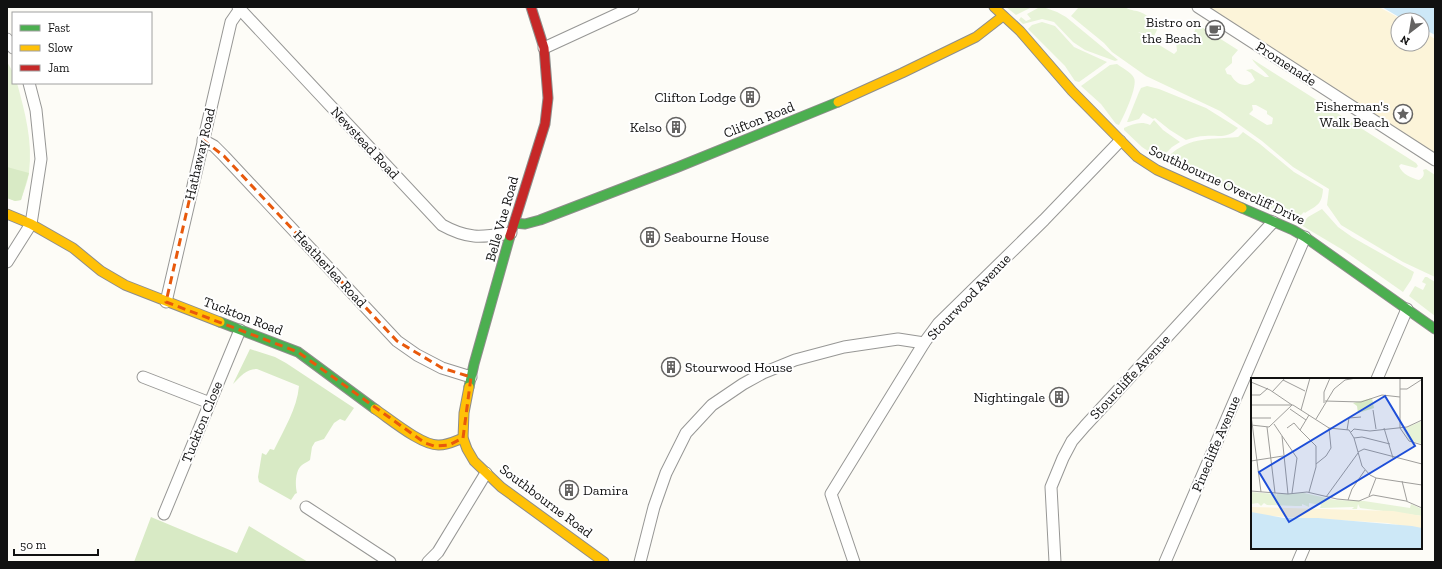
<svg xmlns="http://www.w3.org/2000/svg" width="1442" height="569" font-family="'Zilla Slab',serif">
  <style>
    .green { fill: #e7f3d7; fill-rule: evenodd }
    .forest { fill: #d8eac5 }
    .sand { fill: #fcf4d9 }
    .water { fill: #cde8f7 }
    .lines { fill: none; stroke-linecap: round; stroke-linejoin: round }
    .street-casing { stroke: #979795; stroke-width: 13 }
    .fast-casing { stroke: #8e8d8b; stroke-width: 11 }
    .slow-casing { stroke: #8e8d8b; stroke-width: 11 }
    .jam-casing { stroke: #8e8d8b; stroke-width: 11 }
    .street { stroke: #fffffe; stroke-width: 11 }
    .fast { stroke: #4caf50; stroke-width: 9 }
    .slow { stroke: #ffc107; stroke-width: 9 }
    .jam { stroke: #c62828; stroke-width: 9 }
    .marked { fill: none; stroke: #e8590c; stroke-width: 3; stroke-dasharray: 8 5; stroke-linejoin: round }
    .labels { text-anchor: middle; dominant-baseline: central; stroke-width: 4; stroke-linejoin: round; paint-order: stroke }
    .poi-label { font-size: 14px; fill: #111; stroke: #fff; text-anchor: end }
    .street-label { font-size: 14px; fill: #111; stroke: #fff }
    .inset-road { fill: none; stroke: #9f9e9b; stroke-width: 1 }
    .view { fill: #1d4ed8; fill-opacity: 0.15; stroke: #1d4ed8; stroke-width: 2 }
    .inset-edge { fill: none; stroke: #111; stroke-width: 2 }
  </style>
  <rect width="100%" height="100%" fill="#fdfcf7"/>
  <g class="green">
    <polygon points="1006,7 1032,7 1016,15"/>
    <polygon points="1043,7 1057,12 1066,17 1118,60 1115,61 1085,50 1073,42 1054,22 1042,19 1023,24 1019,20 1021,17 1026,21 1031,19 1027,14 1038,8"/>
    <path d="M1079,7H1125C1129,10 1132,10 1137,11C1147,14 1154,20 1157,30L1154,36L1138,32L1174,54L1177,51L1176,42L1185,41L1193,36L1197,24L1238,50L1232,57V63L1225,69L1227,74L1231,75C1236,85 1247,89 1255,80L1251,73L1246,70L1252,69L1265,77H1269C1264,70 1256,66 1252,59L1416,163L1418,166L1416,168L1401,164L1399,166C1402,174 1411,178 1419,180C1423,178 1425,175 1423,170L1426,169L1435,175V277L1403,262L1341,225L1327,205L1329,189L1293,167L1262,141L1220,111L1146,76L1112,52L1104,43L1071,16ZM1252,105H1256L1267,111V114L1273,118L1272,124L1267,125L1249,114L1253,110Z"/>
    <polygon points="1042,22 1055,26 1074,47 1107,62 1079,82 1075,81 1065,66 1028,29 1032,25"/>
    <path d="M7,62L13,72V83H17C25,112 33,142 29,172C28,181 24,191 21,200L15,201L7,198Z"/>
    <path d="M1117,64C1122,68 1131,72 1134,78C1138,86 1124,116 1119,125L1116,124L1101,104L1081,86L1110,65Z"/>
    <path d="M1147,86L1159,89L1206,108L1238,128C1228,139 1219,135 1205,136C1199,136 1192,138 1186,140L1170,130L1155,118L1153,119L1143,113L1139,119L1129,122H1127L1139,92L1141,88Z"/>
    <path d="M1154,120L1163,130L1180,142L1172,147L1160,159L1142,147L1124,130V128C1133,124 1141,121 1150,125Z"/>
    <path d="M1243,132L1260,144L1294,172L1323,189C1322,204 1318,205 1305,213L1304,212L1300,216L1301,217L1296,221L1289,216L1164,161C1186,136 1207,140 1238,137Z"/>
    <polygon points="1322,209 1338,227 1352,237 1414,272 1411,280 1403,292 1343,250 1301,225 1308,217"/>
    <polygon points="1425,277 1427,277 1435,282 1435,316 1409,296 1415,286 1423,290 1426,284 1422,282"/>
  </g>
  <g class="forest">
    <polygon points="7,167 29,173 21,200 15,201 7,198"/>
    <path d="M250,349L275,357L286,363L354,408L345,421L340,419L334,423L324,439L315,442L312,447L310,460C308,462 304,463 302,465C295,470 295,486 297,493L295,494L291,500L259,482L258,477L262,453L266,455L270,449L274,450C284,429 297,409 299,386L257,369C246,369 241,376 233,384Z"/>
    <polygon points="151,517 237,553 249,526 308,562 134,562"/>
  </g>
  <polygon class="sand" points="1204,7 1379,7 1403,20 1398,20 1398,44 1422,44 1422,31 1435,39 1435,154"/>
  <polygon class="water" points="1382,7 1435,7 1435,35 1422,28 1422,20 1404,20"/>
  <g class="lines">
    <g class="street-casing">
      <g id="street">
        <path d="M238,7L442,225C469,240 482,237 511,233"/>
        <polyline points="1198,7 1435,160"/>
        <polyline points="7,39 13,48"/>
        <polyline points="544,48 633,7"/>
        <polyline points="203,140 214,146 224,156 397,341 417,355 442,368 471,377"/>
        <polyline points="7,262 31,224 41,159 36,110 29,83"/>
        <polyline points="166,302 231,22 240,9"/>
        <polyline points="143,377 210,403"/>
        <polyline points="1377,379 1407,309"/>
        <polyline points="306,507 390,562"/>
        <polyline points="164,514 240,330"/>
        <polyline points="428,562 438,552 486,473"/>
        <polyline points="640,562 654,507 666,473 686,433 712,405 743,384 763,373 795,360 844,347 898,339 924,343"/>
        <polyline points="854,562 831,494 924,343 938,324 1044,220 1120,141"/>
        <polyline points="1055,562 1051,487 1063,458 1072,441 1085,426 1273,222"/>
        <polyline points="1165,562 1305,237"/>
        <polyline points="1298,562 1304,548"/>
      </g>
    </g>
    <g class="fast-casing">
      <g id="fast">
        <polyline points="1242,208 1293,230 1305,237 1435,329"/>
        <polyline points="514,223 525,224 540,220 678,167 838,102"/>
        <polyline points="220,322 298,352 375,409"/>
        <polyline points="469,387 474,364 510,236"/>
      </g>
    </g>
    <g class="slow-casing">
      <g id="slow">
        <polyline points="994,7 1020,31 1072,91 1137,157 1157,170 1242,208"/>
        <polyline points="838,102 902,73 976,37 1003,16"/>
        <polyline points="7,214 31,224 73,248 101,271 125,285 220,322"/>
        <polyline points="469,387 464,413 463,438 467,449 474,461 501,487 604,562"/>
        <path d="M375,409C390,419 422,446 439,445C448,445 455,441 463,438"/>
      </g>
    </g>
    <g class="jam-casing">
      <polyline id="jam" points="510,236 545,124 548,98 544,48 531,7"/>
    </g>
    <use href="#street" class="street"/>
    <use href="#fast" class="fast"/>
    <use href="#slow" class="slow"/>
    <use href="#jam" class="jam"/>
  </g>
  <path class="marked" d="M203,140L224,156L397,341L442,368L471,377L463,438L449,445L434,446L425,443L298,352L166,302Z"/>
  <defs>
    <g id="cafe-ring" transform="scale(1)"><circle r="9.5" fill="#fff" stroke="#646362" stroke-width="1.5"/><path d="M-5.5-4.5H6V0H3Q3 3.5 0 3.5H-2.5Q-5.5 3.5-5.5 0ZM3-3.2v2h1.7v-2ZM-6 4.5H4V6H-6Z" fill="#646362"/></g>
    <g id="building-ring" transform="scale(1)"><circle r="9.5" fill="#fff" stroke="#646362" stroke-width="1.5"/><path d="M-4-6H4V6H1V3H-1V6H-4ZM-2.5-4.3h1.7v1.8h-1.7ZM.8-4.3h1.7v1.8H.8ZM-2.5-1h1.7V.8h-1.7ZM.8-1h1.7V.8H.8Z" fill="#646362"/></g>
    <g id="sight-ring" transform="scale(1)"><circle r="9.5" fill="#fff" stroke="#646362" stroke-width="1.5"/><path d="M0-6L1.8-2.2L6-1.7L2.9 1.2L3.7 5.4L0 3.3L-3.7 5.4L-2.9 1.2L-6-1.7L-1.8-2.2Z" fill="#646362"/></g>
  </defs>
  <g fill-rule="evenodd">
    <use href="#cafe-ring" x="1215" y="30"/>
    <use href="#building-ring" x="750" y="97"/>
    <use href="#sight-ring" x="1403" y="114"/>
    <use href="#building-ring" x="676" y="127"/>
    <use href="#building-ring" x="650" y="237"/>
    <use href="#building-ring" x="671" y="367"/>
    <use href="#building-ring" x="1059" y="397"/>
    <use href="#building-ring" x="569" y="490"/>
  </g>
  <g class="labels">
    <g class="poi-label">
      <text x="1201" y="22">Bistro on<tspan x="1201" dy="16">the Beach</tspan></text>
      <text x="736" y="97">Clifton Lodge</text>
      <text x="1389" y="106">Fisherman's<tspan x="1389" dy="16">Walk Beach</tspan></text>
      <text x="662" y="127">Kelso</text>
      <text x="664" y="237" text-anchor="start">Seabourne House</text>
      <text x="685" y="367" text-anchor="start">Stourwood House</text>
      <text x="1045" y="397">Nightingale</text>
      <text x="583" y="490" text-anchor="start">Damira</text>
    </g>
    <g class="street-label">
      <text transform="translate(1286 64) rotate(33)">Promenade</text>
      <text transform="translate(759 120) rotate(-22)">Clifton Road</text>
      <text transform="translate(365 143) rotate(47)">Newstead Road</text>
      <text transform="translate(200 154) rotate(-77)">Hathaway Road</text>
      <text transform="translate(1227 185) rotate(25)">Southbourne Overcliff Drive</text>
      <text transform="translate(502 219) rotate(-74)">Belle Vue Road</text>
      <text transform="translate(330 269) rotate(47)">Heatherlea Road</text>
      <text transform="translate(969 297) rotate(-46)">Stourwood Avenue</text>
      <text transform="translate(243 316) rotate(21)">Tuckton Road</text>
      <text transform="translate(1130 377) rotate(-47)">Stourcliffe Avenue</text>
      <text transform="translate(202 422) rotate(-68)">Tuckton Close</text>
      <text transform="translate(1216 444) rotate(-67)">Pinecliffe Avenue</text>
      <text transform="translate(546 501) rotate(37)">Southbourne Road</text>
    </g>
  </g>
  <g transform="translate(1251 378)">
    <rect width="171" height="171" fill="#fdfcf7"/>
    <path d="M171,43V66L158,62L152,51ZM0,114L25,116V119L26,116L53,115L84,122L113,123L159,130L160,126L171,131V138L109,130L107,126L106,131H101L103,129L69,130L70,127L58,125V129L51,126V128H45L16,127L13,125L10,128L7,125L0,126Z" fill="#e7f3d7"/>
    <path d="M121,20L123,30L107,35L106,28L102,25Z" fill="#d8eac5"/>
    <path d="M0,129L142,133L171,138V151L136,145L0,137Z" fill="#fcf4d9"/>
    <path d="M0,134L33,140H67L161,148L171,150V171H0Z" fill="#cde8f7"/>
    <path class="inset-road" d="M149,0V50L158,63L171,67M32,2L54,13M0,4L19,12L41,27L18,49L0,47M149,11H156L170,2M21,14L34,0M0,17H9L17,10M74,23L110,24L131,17L149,19M73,25V14L79,0M0,27H42L78,50L98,52L103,60L111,88L119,97L125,100L171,107M39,31L55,42M50,32L59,0M122,32L125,51M0,37L10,114M58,37L49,52L65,68V89L58,114M0,40H20M65,41L83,11L94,2L105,0M23,46L46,80L41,115M16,49L24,115M36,50L43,45L49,52M133,50L142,80M96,52L98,40L110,39M100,54L103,51L119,53L156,49L171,42M31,58L37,116M103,60L111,59L139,66M107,74L113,71L171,86M0,83L32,78M65,86L75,78L80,70L78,50M151,103L156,123M0,113L37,116L56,114L86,121L108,123L122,117L155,123L171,130M118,118L125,100M75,119L107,75M97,122L101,111L114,92"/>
    <path class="view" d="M134,18L164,68L38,144L8,94Z"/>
    <rect width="171" height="171" class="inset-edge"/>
  </g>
  <rect width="1442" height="569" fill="none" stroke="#111111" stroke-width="16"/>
  <rect x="12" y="12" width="140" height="72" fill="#ffffff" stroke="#a0a0a0"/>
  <rect x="20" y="25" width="20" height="6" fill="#4caf50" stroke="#a0a0a0"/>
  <text x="48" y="32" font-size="12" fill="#111111">Fast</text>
  <rect x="20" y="45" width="20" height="6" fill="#ffc107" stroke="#a0a0a0"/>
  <text x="48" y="52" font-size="12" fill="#111111">Slow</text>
  <rect x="20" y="65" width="20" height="6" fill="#c62828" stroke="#a0a0a0"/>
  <text x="48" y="72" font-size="12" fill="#111111">Jam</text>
  <g transform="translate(1410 32) rotate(211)"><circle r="19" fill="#ffffff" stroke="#a0a0a0"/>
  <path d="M0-3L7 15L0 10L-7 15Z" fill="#646362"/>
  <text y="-6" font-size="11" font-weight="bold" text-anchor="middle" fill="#111111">N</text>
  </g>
  <path d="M14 549v6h84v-6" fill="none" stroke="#111111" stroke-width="2"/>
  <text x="20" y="549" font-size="12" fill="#111111" stroke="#ffffff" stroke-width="3" paint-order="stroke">50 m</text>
</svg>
